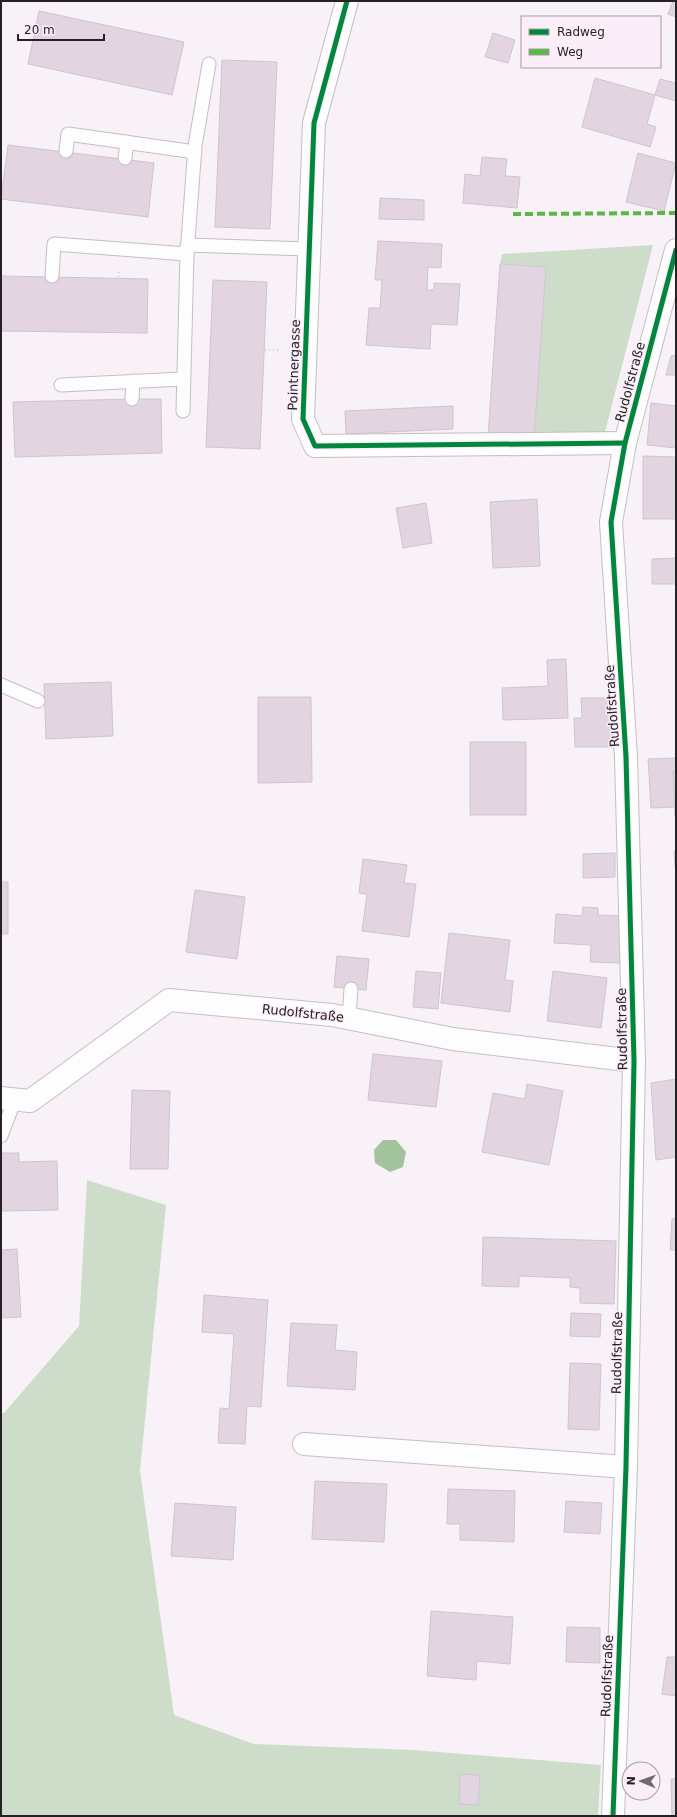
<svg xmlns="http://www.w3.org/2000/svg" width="677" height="1817" font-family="'DejaVu Sans',sans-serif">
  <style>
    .green { fill: #ceddca }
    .water { fill: #a2c39b }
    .building { fill: #e2d4e1; stroke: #ccc7cc }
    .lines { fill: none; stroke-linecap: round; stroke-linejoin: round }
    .lane-casing { stroke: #c4bec3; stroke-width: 15 }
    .street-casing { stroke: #c4bec3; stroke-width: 24 }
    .path { stroke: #d4d1d3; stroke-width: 2.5; stroke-dasharray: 1 3; stroke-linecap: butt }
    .lane { stroke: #fefdfe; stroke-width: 13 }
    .street { stroke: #fefdfe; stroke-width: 22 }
    .quiet { stroke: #58b947; stroke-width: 4; stroke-dasharray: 8 4; stroke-linecap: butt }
    .cycleway-casing { stroke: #fbeef9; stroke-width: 8 }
    .cycleway { stroke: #00873e; stroke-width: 5 }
    .labels { text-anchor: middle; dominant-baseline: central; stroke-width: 3; stroke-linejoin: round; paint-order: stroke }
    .street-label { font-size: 13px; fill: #262125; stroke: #fbeef9 }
  </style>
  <rect width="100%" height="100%" fill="#f8f1f7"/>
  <g class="green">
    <polygon points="653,245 605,432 534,439 546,267 500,264 502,254"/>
    <polygon points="87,1180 166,1205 140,1471 174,1715 254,1744 413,1750 601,1765 598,1816 1,1816 1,1413 4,1413 79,1326"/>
  </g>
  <polygon class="water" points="383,1140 396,1140 406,1152 403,1167 390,1172 375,1163 374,1150"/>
  <g class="building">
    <polygon points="673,1 676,1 676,17 668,14"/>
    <polygon points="39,11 184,42 172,95 28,64"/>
    <polygon points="493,33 515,40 508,63 485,57"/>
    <polygon points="222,60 277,62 270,229 215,227"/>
    <polygon points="595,78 655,95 647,124 656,127 650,147 582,127"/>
    <polygon points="660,79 676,83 676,101 655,95"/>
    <polygon points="8,145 154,163 148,217 1,199"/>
    <polygon points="638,153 676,163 664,211 626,202"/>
    <polygon points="482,157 507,159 505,176 520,177 517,208 463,203 465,174 480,176"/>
    <polygon points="380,198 424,200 424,220 379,219"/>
    <polygon points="378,241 442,244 441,268 428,267 427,290 434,290 434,283 460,284 457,325 431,324 430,349 366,345 369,308 380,308 382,280 375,280"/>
    <polygon points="500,264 546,267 534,439 488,436"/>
    <polygon points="1,276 148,279 147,333 1,331"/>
    <polygon points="213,280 267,282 260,449 206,447"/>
    <polygon points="676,355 676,375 666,375 671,356"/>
    <polygon points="132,399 161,399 162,453 15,457 13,402"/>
    <polygon points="651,403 676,406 676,448 647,445"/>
    <polygon points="453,406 453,429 346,434 345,411"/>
    <polygon points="643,456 676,457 676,519 643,519"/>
    <polygon points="537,499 540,566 493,568 490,502"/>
    <polygon points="426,503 432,543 403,548 396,508"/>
    <polygon points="676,558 676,584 652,584 652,559"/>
    <polygon points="566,659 568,718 503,720 502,688 548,686 547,660"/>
    <polygon points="111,682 113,736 46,739 44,684"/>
    <polygon points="258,697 311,697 312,782 258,783"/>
    <polygon points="581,698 614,698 615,747 575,747 574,718 582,718"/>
    <rect x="470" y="742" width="56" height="73"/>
    <polygon points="676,758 676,772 673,772 676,807 651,808 648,759"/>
    <polygon points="673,772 676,772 676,816 675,816"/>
    <polygon points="674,851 676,851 676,879"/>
    <polygon points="615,853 615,877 583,878 583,854"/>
    <polygon points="363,859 407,865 404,883 416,884 409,937 362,931 367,894 359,893"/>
    <rect x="1" y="882" width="7" height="52"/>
    <polygon points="195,890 245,897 237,959 186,952"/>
    <polygon points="583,907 598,908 598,915 622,916 620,963 590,962 591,945 554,943 556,914 582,916"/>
    <polygon points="449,933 510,940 505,980 513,981 510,1012 441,1003"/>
    <polygon points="337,956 369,959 366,990 334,987"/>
    <polygon points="416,971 441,973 438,1009 413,1007"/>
    <polygon points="553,971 607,978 601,1028 547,1021"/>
    <polygon points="373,1054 442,1061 436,1107 368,1100"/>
    <polygon points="676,1079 676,1157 656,1160 651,1083"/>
    <polygon points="527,1084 563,1091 549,1165 482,1152 493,1093 525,1099"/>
    <polygon points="132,1090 170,1091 168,1169 130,1169"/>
    <polygon points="1,1153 19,1153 19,1162 57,1161 58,1210 1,1211"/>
    <polygon points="676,1218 676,1250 670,1250 672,1219"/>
    <polygon points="483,1237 616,1241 614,1304 580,1303 580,1288 570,1287 570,1278 519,1276 519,1287 482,1286"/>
    <polygon points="17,1249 21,1317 1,1318 1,1250"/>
    <polygon points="204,1295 268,1300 261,1407 247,1406 245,1444 218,1443 220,1408 229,1409 234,1334 202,1332"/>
    <polygon points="571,1313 601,1314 600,1337 570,1336"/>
    <polygon points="291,1323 337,1325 335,1350 357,1352 355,1390 287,1386"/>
    <polygon points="570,1363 601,1364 599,1430 568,1429"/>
    <polygon points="315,1481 387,1484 384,1542 312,1539"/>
    <polygon points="448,1489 515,1491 514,1542 460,1540 460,1524 447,1524"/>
    <polygon points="566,1501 602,1503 600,1534 564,1532"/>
    <polygon points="175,1503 236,1507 233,1560 171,1556"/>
    <polygon points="431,1611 513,1617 510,1664 477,1661 476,1680 427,1676"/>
    <polygon points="567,1627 600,1628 600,1663 566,1662"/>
    <polygon points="667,1657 676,1657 676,1696 662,1694"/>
    <polygon points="460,1774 480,1775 478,1805 459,1804"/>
    <polygon points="671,1779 676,1779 676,1816 672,1816"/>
  </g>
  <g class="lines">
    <g class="lane-casing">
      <g id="lane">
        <polyline points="66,151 68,134 195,152"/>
        <polyline points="125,158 127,142"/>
        <polyline points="187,245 309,249"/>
        <polyline points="52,276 54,244 187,254"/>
        <polyline points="61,385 183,379"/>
        <polyline points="132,399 133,381"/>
        <polyline points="183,411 187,254 195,146 209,64"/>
        <polyline points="1,685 38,701"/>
        <polyline points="349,1018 351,989"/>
        <polyline points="1,1136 15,1099"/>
      </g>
    </g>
    <g class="street-casing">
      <g id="street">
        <polyline points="347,1 314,123 303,419 315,446 625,443"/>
        <polyline points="1,1098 30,1101 169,1000 332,1015 453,1039 634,1061"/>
        <polyline points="304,1444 626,1467"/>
        <polyline points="613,1816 626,1467 634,1061 626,757 611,522 625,443 676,250"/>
      </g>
    </g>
    <g class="path">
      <polyline points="118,277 119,270"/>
      <polyline points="265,350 280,350"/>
    </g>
    <use href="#lane" class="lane"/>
    <use href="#street" class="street"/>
    <polyline class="quiet" points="513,214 676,213"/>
    <g class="cycleway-casing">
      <g id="cycleway">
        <polyline points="347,1 314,123 303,419 315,446 625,443"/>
        <polyline points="613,1816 626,1467 634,1061 626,757 611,522 625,443 676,250"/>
      </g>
    </g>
    <use href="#cycleway" class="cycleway"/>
  </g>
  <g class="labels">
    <g class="street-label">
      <text transform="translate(294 365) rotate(-88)">Pointnergasse</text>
      <text transform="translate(630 382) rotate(-75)">Rudolfstraße</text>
      <text transform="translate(612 706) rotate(-94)">Rudolfstraße</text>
      <text transform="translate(303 1013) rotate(6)">Rudolfstraße</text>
      <text transform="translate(622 1029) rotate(-91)">Rudolfstraße</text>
      <text transform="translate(617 1353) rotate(-89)">Rudolfstraße</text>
      <text transform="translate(607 1676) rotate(-88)">Rudolfstraße</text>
    </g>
  </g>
  <rect width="677" height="1817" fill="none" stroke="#262125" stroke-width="4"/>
  <rect x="521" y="16" width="140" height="52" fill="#fbeef9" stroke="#a69ca4"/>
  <rect x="529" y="29" width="20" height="6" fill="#00873e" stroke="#a69ca4"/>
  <text x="557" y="36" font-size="12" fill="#262125">Radweg</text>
  <rect x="529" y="49" width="20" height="6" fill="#58b947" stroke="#a69ca4"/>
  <text x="557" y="56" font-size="12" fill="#262125">Weg</text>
  <g transform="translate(641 1781) rotate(272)"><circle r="19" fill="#fbeef9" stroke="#a69ca4"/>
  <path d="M0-3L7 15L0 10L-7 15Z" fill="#706a6e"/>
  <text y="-6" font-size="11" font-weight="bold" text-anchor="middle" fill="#262125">N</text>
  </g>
  <path d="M18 34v6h86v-6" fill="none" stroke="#262125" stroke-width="2"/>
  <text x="24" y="34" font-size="12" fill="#262125" stroke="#fbeef9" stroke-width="3" paint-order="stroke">20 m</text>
</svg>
